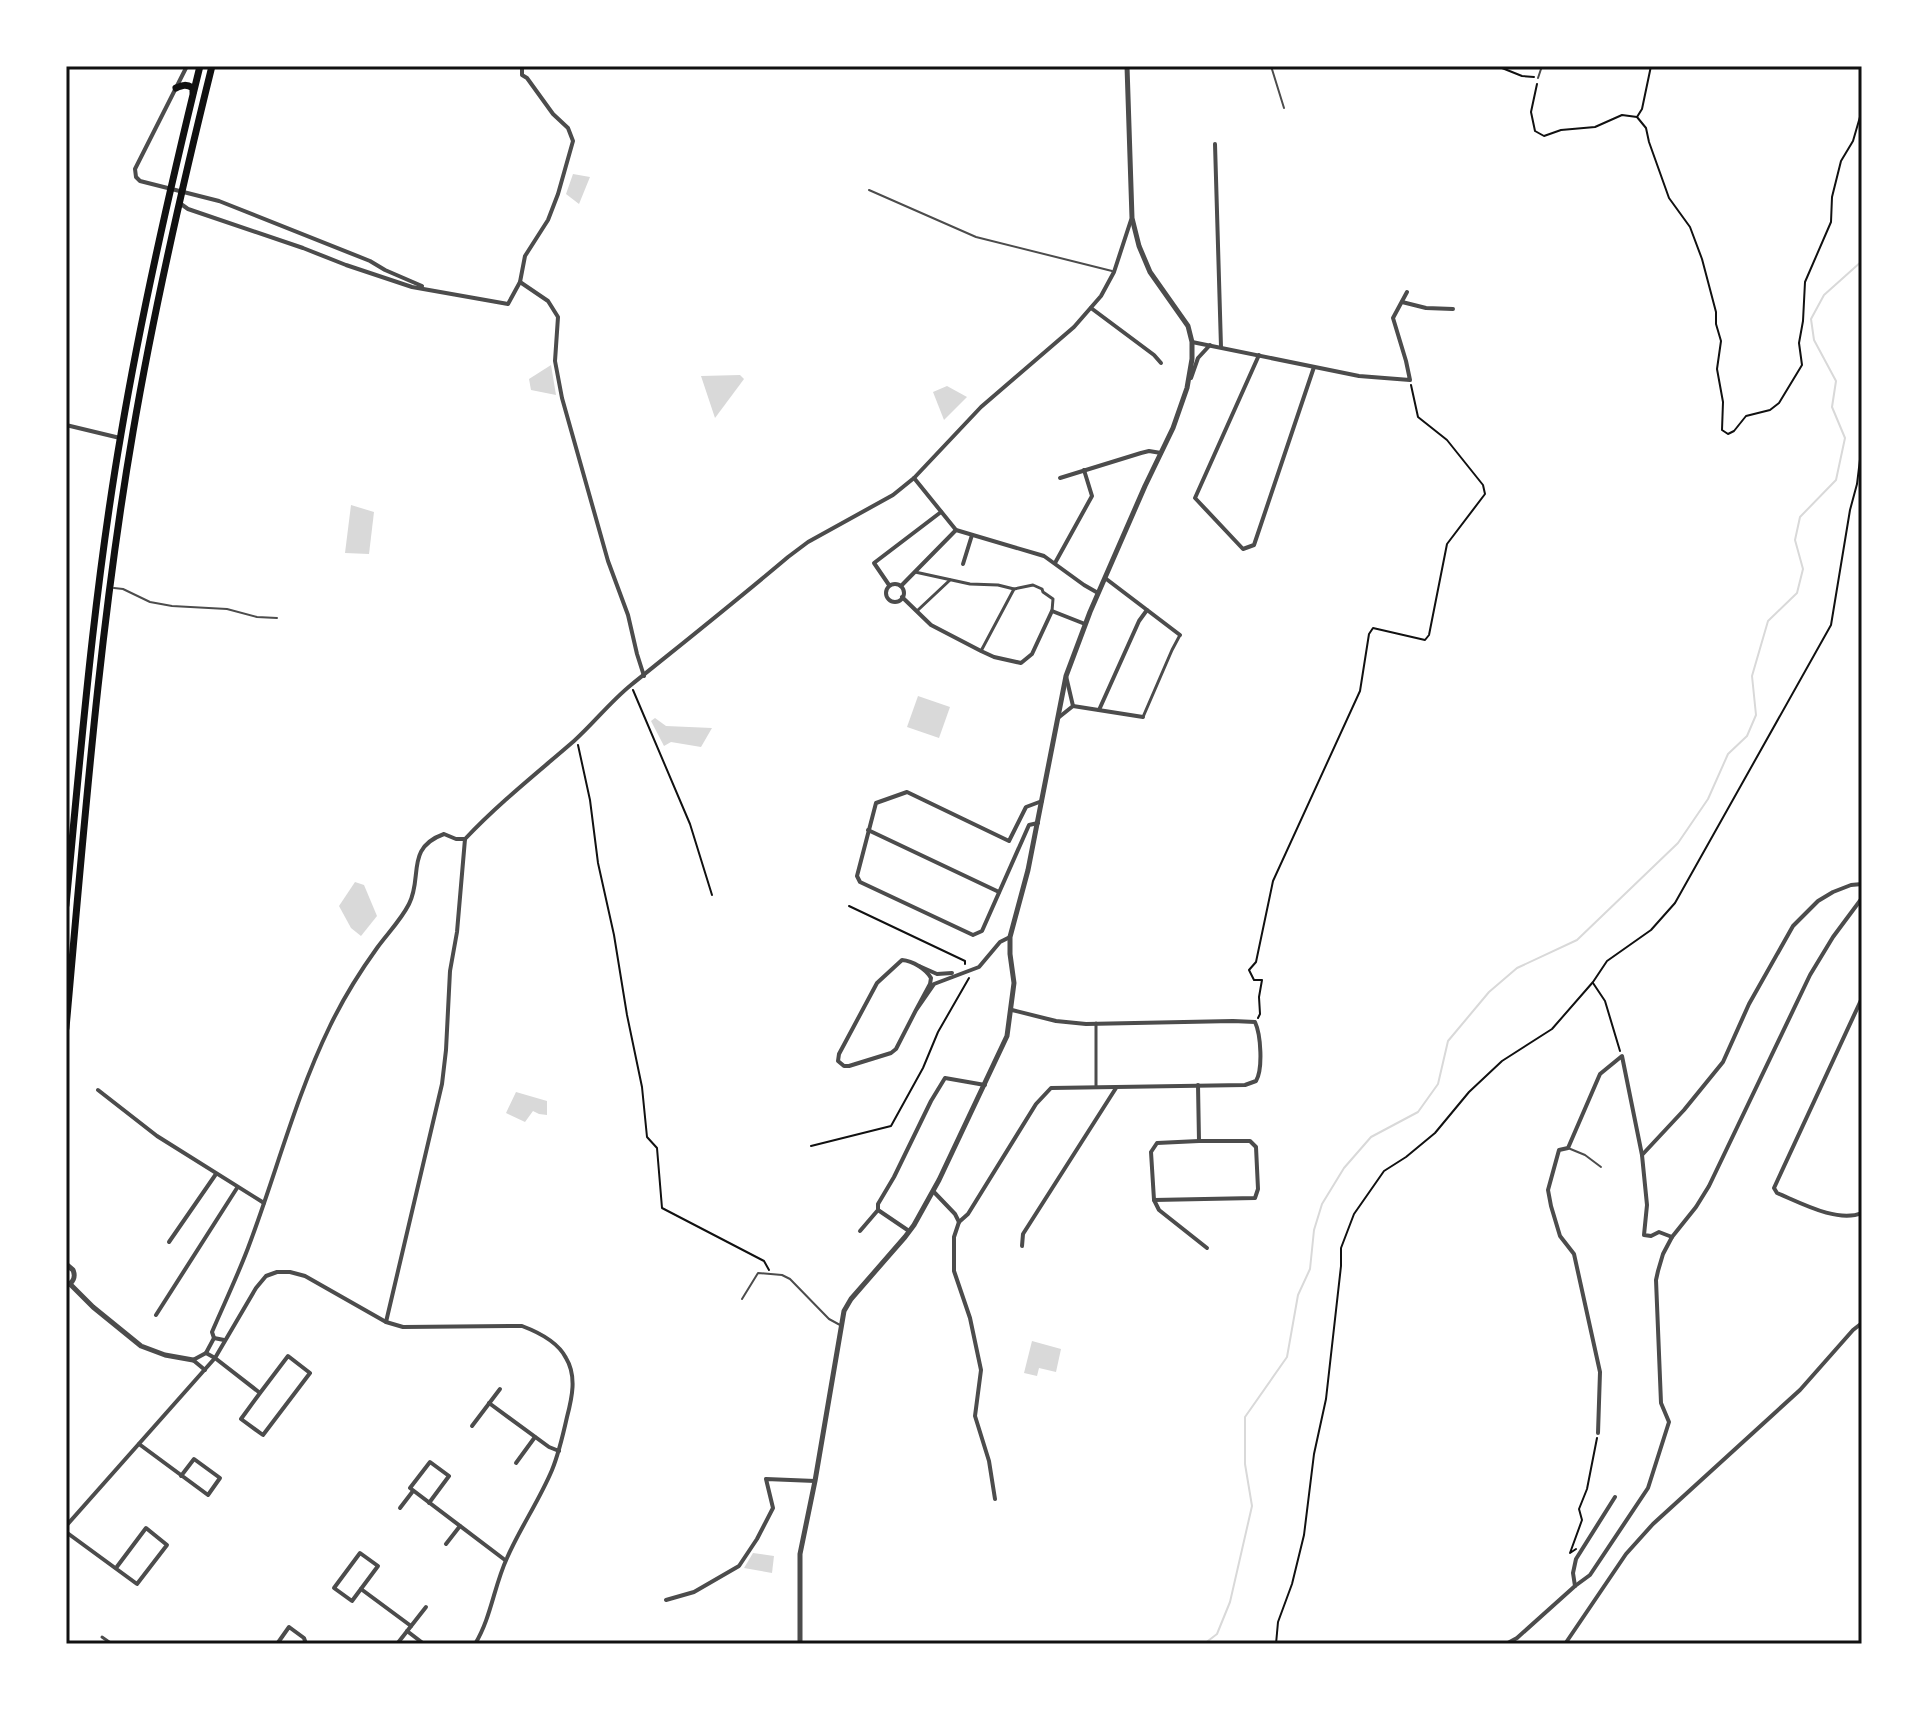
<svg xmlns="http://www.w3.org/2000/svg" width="1928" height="1710" font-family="Mulish,sans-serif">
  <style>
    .water { fill: #d9d9d9 }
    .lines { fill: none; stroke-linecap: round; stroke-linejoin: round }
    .stream { stroke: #d9d9d9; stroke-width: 2 }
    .path { stroke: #111; stroke-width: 2 }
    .service { stroke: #4c4c4c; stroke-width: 2 }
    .pedestrian { stroke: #4c4c4c; stroke-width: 3 }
    .minor { stroke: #4c4c4c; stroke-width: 4 }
    .tertiary { stroke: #4c4c4c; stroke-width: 5 }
    .primary { stroke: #111; stroke-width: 7 }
    .neatline { fill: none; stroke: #111; stroke-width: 3 }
  </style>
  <rect width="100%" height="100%" fill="#fff"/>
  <g class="water">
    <polygon points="573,174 590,177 579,204 566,194"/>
    <polygon points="551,365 556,395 531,390 529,379"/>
    <polygon points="740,375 744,379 715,418 701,376"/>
    <polygon points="947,386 967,397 944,420 933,392"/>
    <polygon points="351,505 374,512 369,554 345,553"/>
    <polygon points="918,696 950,707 939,738 907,727"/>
    <polygon points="655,718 666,726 712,728 701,747 671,742 664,746 651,721"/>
    <polygon points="355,882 364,885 377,916 361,936 351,928 339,906"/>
    <polygon points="516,1092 547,1101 547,1115 539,1114 533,1111 525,1122 506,1113"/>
    <polygon points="1032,1341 1061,1349 1056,1372 1039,1368 1037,1376 1024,1373"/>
    <polygon points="753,1553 774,1556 772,1573 744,1568"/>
  </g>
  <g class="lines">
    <polyline class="stream" points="1204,1644 1217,1634 1230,1602 1252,1506 1245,1464 1245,1417 1287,1357 1298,1295 1310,1269 1314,1230 1322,1204 1344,1168 1371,1137 1418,1112 1438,1084 1448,1041 1489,992 1517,968 1577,940 1678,843 1708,799 1728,754 1747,736 1756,715 1752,676 1768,621 1797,593 1803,569 1795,540 1800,517 1836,480 1845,438 1832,407 1836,381 1814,340 1811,319 1824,295 1862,261"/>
    <g class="path">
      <polyline points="1497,66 1522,76 1534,77"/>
      <polyline points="1537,84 1531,112 1535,131 1544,136 1561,130 1595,127 1622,115 1637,117 1646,128 1649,142 1669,198 1690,227 1702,259 1716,312 1716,324 1721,341 1717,369 1723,402 1722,430 1728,434 1734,431 1746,416 1770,410 1779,403 1802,365 1799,343 1803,321 1805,282 1831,222 1832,197 1841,161 1853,141 1862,110"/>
      <polyline points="1637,117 1642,109 1651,66"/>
      <polyline points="633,690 690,824 712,895"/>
      <polyline points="578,745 590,800 598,863 614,935 627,1015 642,1087 647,1137 657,1148 662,1208 764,1261 769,1270"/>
      <polyline points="849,906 965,961 965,964"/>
      <polyline points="1593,983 1605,1001 1620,1051"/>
      <polyline points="1258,1018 1260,1014 1259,997 1262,980 1254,980 1249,970 1256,962 1273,881 1360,691 1369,634 1373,628 1425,640 1429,635 1447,544 1485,494 1483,485 1447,440 1418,417 1411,385"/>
      <polyline points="811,1146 891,1126 923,1068 938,1032 969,978"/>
      <polyline points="1576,1549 1570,1553 1582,1520 1579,1509 1587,1489 1597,1438"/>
      <polyline points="1276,1644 1278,1622 1292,1584 1304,1535 1314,1454 1326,1399 1341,1266 1341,1248 1354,1214 1384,1171 1406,1157 1435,1133 1469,1092 1502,1061 1552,1029 1593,982 1607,961 1651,930 1675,903 1831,625 1850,510 1857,484 1862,443"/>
    </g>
    <g class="service">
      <polyline points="1271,66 1284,108"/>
      <polyline points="1538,78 1542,66"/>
      <polyline points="869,190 976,237 1112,271"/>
      <polyline points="114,588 123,589 150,602 172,606 227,609 257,617 277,618"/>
      <polyline points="1568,1148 1585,1155 1601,1167"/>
      <polyline points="742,1299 758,1273 782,1275 790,1279 829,1319 840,1325"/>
    </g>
    <g class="pedestrian">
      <polyline points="915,572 970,584 998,585 1014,589 1033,585 1042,589 1043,592 1053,599 1052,611"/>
      <polyline points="918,610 950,580"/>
      <polyline points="981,651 1014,589"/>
      <polyline points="1143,717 1172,650 1180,635"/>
      <polyline points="1096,1087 1096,1023"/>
      <polyline points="102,1637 112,1644"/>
    </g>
    <g class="minor">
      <polyline points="187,66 135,169 136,177 140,181 219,201 370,261 385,270 422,286"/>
      <polyline points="1215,144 1221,347"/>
      <polyline points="181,204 188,209 303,248 346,265 412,287 508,304 520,282 525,256 548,220 558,194 573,141 568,128 553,114 527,78 522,75 522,66"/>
      <polyline points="520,282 548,301 558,317 555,361 562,398 608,561 628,615 637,654 644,676"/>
      <polyline points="1402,302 1426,308 1453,309"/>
      <polyline points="1091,308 1154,355 1161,363"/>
      <polyline points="1192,342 1359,376 1410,380 1406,361 1393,318 1407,292"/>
      <polyline points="1259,355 1195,498 1243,549 1254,545 1314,367"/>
      <polyline points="1191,378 1198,358 1210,345"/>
      <polyline points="66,425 120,438"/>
      <polyline points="914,478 956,530 1044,556 1084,585 1098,593"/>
      <polyline points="1060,478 1141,453 1149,451 1161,453"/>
      <polyline points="1055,563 1092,496 1084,470"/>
      <polyline points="963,564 972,535"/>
      <polyline points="1105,578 1180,635"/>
      <circle cx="895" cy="593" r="9"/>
      <polyline points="889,585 874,563 941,512"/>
      <polyline points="901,586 956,530"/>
      <polyline points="902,597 931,625 981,651 994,657 1021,663 1032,654 1052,611 1085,624"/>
      <polyline points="1073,706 1143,717"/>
      <polyline points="1099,710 1139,621 1147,610"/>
      <polyline points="1058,718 1073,706 1066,676"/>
      <polyline points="1038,823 1029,825 982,931 973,935 860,882 857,876 876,803 907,792 1009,841 1026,807 1042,801"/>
      <polyline points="868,830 999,892"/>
      <path d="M465,839C499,803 537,773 574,741C594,723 610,702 631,685C683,643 736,601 788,557L808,542L893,495L914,478L981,407L1074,327L1101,296L1114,272L1131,220"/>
      <polyline points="919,966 937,974 952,973"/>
      <path d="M1862,998L1774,1188L1777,1193C1801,1203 1837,1223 1862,1213"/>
      <path d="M916,1010L930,984L931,978C926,969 913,961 902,960L877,983L839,1054L838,1061L844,1066H849L891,1053L896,1049L916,1010L934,984L979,967L1000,942L1010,937"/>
      <polyline points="1198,1085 1199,1141"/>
      <polyline points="98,1090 157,1136 264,1203"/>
      <polygon points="1199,1141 1250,1141 1256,1147 1258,1189 1255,1198 1154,1200 1151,1152 1157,1143"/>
      <polyline points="1642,1155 1684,1110 1723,1062 1749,1004 1793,926 1818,901 1833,892 1851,885 1862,884"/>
      <polyline points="933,1191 955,1214 959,1222"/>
      <polyline points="1154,1200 1159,1210 1207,1248"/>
      <polyline points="878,1210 909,1231"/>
      <path d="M959,1222L968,1214L1036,1104L1051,1088L1245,1085L1256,1081C1263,1069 1261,1035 1255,1022L1233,1021L1086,1024L1056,1021L1012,1010"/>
      <polyline points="959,1222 954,1237 954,1271 970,1318 981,1370 975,1416 989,1461 995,1499"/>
      <polyline points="860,1231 878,1210 878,1204 894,1177 931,1101 945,1078 985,1085"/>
      <polyline points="169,1242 216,1174"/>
      <polyline points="1022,1246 1023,1234 1116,1088"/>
      <polyline points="156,1315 237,1188"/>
      <polyline points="386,1322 442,1084 446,1050 450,971 457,932 465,839"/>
      <path d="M224,1340L214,1338L212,1332C224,1304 237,1277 248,1248C276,1174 295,1098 330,1026C343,999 359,973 377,948C387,934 401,920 409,904C423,877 405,848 444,834L456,839H465"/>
      <polyline points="206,1353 215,1358 260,1393 241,1419 263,1435 310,1373 288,1356 260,1393"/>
      <polyline points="205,1370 193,1360 206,1353 214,1338"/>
      <polyline points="489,1403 549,1447 559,1451"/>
      <polyline points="472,1426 500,1389"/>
      <polyline points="1598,1433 1600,1372 1574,1254 1560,1236 1551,1206 1548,1190 1559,1150 1568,1148 1600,1074 1622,1056 1642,1155 1647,1205 1644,1235 1651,1236 1659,1232 1672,1237"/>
      <polyline points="139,1444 208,1495 220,1478 194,1459 181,1476"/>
      <polyline points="516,1463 535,1437"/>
      <polyline points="429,1503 449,1476 430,1462 410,1488 505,1560"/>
      <polyline points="400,1508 413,1491"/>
      <path d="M66,1526L215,1358L256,1288L266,1276L277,1272H290L305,1276L386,1322L403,1327L522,1326C538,1332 558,1342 566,1358C577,1376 572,1398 567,1417C563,1435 559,1453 552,1470C539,1501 520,1528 507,1558C494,1586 491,1618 475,1644"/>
      <polyline points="66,1532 137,1584 167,1545 146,1528 116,1568"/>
      <polyline points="446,1544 460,1526"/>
      <polygon points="360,1553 378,1566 352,1601 334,1588"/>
      <polyline points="1575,1586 1573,1573 1576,1559 1615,1497"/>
      <polyline points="361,1589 411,1626"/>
      <polyline points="666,1600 694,1592 739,1566 757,1539 773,1508 766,1479 815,1481"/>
      <polyline points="407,1631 424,1644"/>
      <polyline points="277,1644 289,1627 304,1638 306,1644"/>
      <polyline points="397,1644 426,1607"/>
      <polyline points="1506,1644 1517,1638 1575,1586 1590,1575 1648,1488 1669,1422 1661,1403 1656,1280 1658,1271 1663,1254 1672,1237 1696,1207 1709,1186 1810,975 1833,937 1862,898"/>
      <polyline points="1565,1644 1626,1554 1653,1524 1800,1390 1853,1330 1862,1323"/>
    </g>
    <g class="tertiary">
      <path d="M66,1264L73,1270C76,1277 73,1283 66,1286"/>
      <polyline points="70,1284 93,1307 141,1346 165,1355 193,1360"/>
      <polyline points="800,1644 800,1554 815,1481 844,1311 851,1299 905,1237 914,1225 939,1180 1007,1036 1014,983 1010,954 1010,937 1028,870 1066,676 1090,612 1145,486 1173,428 1187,388 1192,359 1192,342 1188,326 1150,272 1139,246 1132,218 1127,66"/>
    </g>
    <g class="primary">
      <path d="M176,88C183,85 186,84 193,88V92"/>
      <path d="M66,905C81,748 94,590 121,434C142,310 170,188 200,66"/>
      <path d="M66,1028C84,829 99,629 133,432C154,309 182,187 212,66"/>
    </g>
  </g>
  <rect width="1928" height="1710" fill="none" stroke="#ffffff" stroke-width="136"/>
  <rect x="68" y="68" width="1792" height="1574" class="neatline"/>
</svg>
